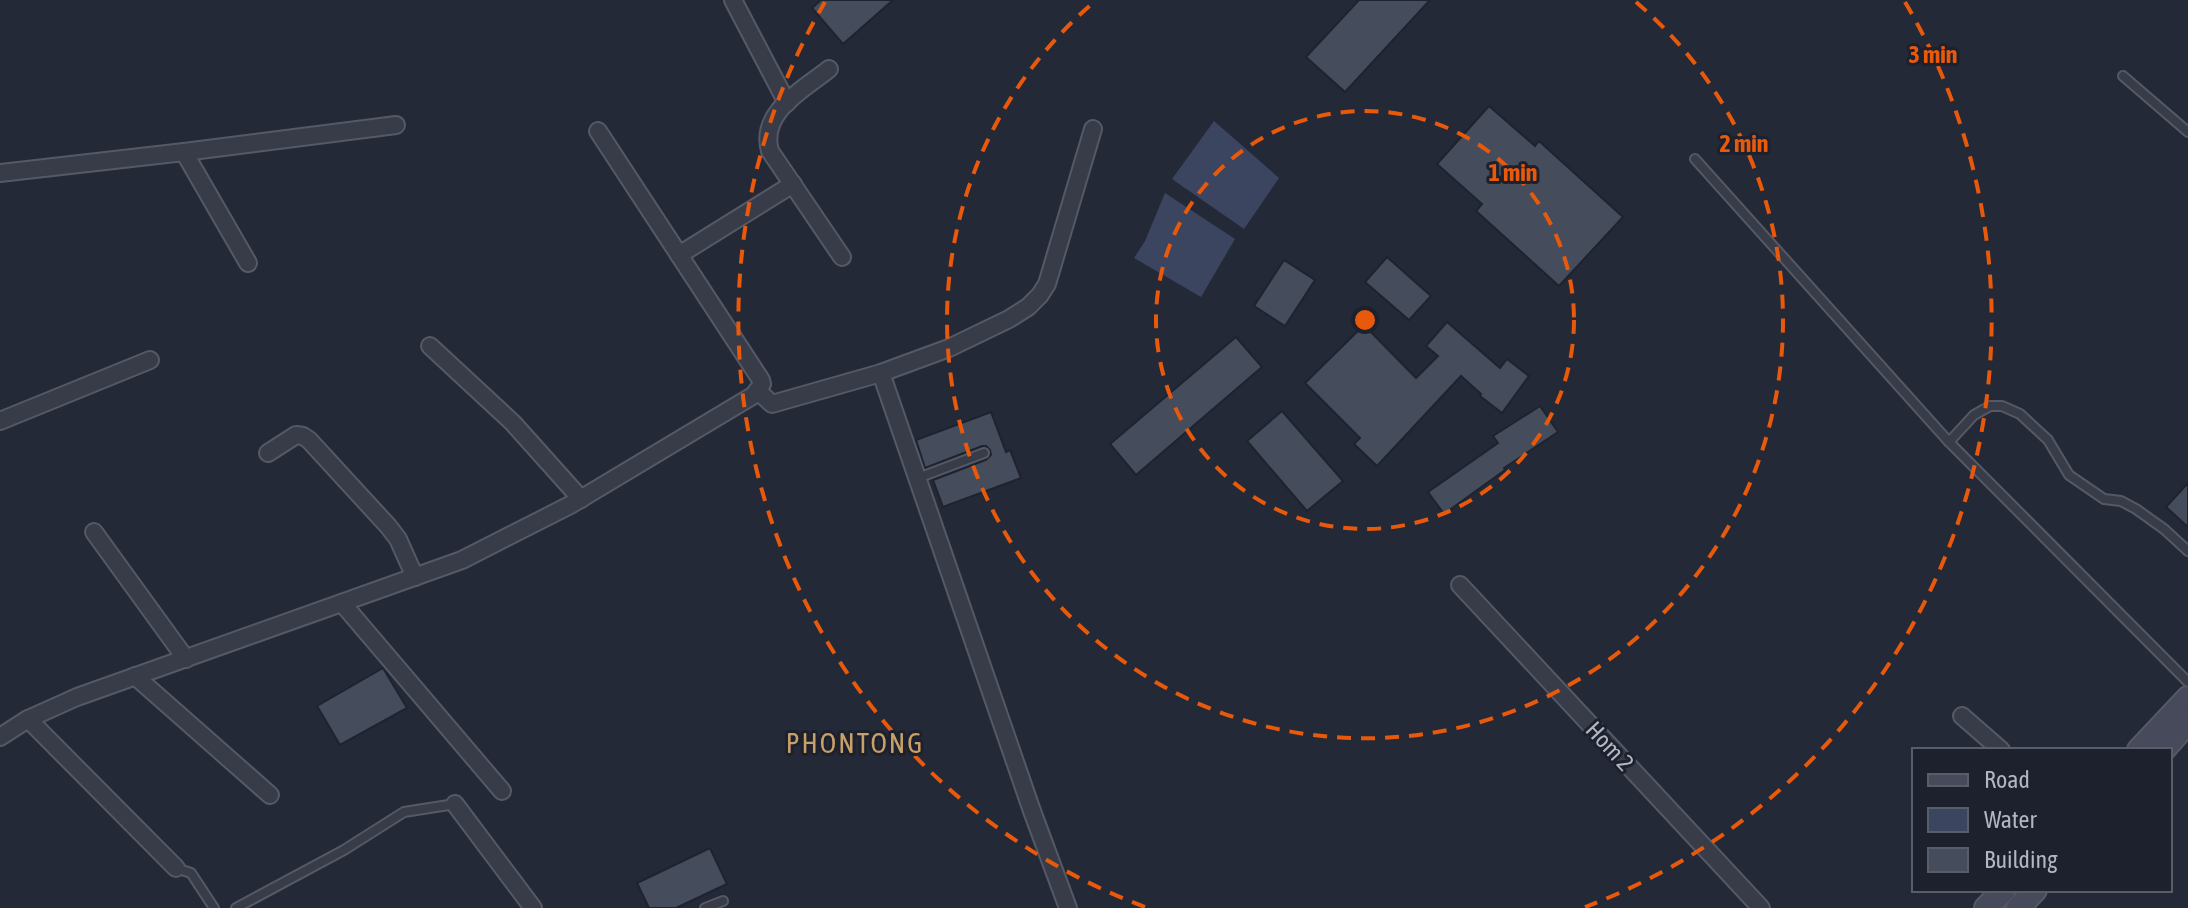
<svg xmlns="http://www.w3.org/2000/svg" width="2188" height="908" font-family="'Asap Condensed',sans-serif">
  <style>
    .water { fill: #3b455f }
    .building { fill: #454c5c; stroke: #1e232f; stroke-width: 2 }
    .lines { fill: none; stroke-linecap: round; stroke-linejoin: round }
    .lane-casing { stroke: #555966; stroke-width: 12 }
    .street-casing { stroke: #555966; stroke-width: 20 }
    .secondary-casing { stroke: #555966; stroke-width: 26 }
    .lane { stroke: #373c48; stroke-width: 8 }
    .street { stroke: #373c48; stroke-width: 16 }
    .secondary { stroke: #464a5a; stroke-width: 22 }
    .ring { fill: none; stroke: #e8590c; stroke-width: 4; stroke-dasharray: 14 10 }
    .labels { text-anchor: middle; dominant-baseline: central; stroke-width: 6; stroke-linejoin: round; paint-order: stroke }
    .street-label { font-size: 24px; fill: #b2b6c4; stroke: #1d212d }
    .quarter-label { font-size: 28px; letter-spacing: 2px; fill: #c8a069; stroke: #1d212d }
    .centre { fill: #e8590c; stroke: #1d212d; stroke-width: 4 }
    .ring-label { font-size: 24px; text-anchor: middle; font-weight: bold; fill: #e8590c; stroke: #1d212d; stroke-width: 6; stroke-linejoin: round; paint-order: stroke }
  </style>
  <rect width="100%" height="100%" fill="#242937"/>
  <g class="water">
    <polygon points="1214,121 1279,178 1244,229 1172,179"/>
    <polygon points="1165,193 1235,239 1201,297 1134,258 1145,241"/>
  </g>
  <g class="building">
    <polygon points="821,0 893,0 843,44 812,8"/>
    <polygon points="1359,0 1430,0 1345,92 1306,57"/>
    <polygon points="1489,106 1535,146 1539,141 1623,217 1559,286 1476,211 1482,204 1437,164"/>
    <polygon points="1387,257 1431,296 1409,320 1365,282"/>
    <polygon points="1284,260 1315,280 1285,326 1254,306"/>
    <polygon points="1447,322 1500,368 1507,359 1529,376 1502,413 1480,396 1481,394 1461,376 1377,466 1354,444 1360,438 1305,383 1364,325 1416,378 1438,356 1426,346"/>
    <polygon points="1236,337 1262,367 1136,475 1110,444"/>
    <polygon points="1540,406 1558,432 1504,468 1505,470 1444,514 1428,492 1498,443 1493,436"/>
    <polygon points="1282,411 1343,481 1307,511 1247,441"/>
    <polygon points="991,412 1006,452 1010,450 1021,478 943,507 933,480 986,460 991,455 990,450 986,446 982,446 925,468 916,440"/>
    <polygon points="2188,483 2188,527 2166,507"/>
    <polygon points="383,668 407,708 340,745 317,706"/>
    <polygon points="710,848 727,884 676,908 649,908 637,883"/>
  </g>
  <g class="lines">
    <g class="lane-casing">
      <g id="lane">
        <polyline points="2123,76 2188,132"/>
        <polyline points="1695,159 1949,442 2188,682"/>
        <polyline points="1949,442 1974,415 1990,406 2002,406 2020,414 2048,440 2069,475 2104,499 2121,501 2136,509 2164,529 2188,551"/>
        <polyline points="918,478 984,453"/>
        <polyline points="176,868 191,873 214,908"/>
        <polyline points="236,908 344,850 404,812 455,804"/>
        <polyline points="705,908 723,901"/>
      </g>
    </g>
    <g class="street-casing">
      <g id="street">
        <polyline points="733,0 787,103"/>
        <path d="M829,69C803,90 759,112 770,151L842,257"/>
        <polyline points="184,152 248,263"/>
        <polyline points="0,173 184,152 396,125"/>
        <polyline points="679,255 793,184"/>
        <polyline points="430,346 513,423 581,499"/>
        <polyline points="881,373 1032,811 1068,908"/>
        <polyline points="758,391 772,404 881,373 949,348 1009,319 1028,307 1040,295 1047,284 1093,129"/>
        <polyline points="0,421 150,360"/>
        <polyline points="268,453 296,435 303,436 309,440 388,526 398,539 415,577"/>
        <polyline points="94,532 186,659"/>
        <polyline points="1460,585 1761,908"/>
        <polyline points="342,603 502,791"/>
        <polyline points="135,676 270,795"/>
        <polyline points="1962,716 2001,750"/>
        <polyline points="28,719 176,868"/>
        <polyline points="0,737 28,719 77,697 462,560 572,504 754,395 762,384 761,380 598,131"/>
        <polyline points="455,804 533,908"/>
      </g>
    </g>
    <g class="secondary-casing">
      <g id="secondary">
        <polyline points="2139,750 2188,698"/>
        <polyline points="2163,750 2188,722"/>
        <polyline points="1986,908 2004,890"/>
        <polyline points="2018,908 2035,890"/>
      </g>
    </g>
    <use href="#lane" class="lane"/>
    <use href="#street" class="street"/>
    <use href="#secondary" class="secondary"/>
  </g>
  <g class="ring">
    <circle cx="1365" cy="320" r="209"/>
    <path d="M1636 2A418 418 0 1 1 1094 2"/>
    <path d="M1145 907A627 627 0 0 1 825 2M1905 2A627 627 0 0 1 1585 907"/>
  </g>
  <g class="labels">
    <g class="street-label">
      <text transform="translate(1610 746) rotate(47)">Hom 2</text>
    </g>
    <g class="quarter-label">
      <text x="855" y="743">PHONTONG</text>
    </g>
  </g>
  <circle cx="1365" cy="320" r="12" class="centre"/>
  <g class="ring-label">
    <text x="1933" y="63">3 min</text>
    <text x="1744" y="152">2 min</text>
    <text x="1513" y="181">1 min</text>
  </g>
  <rect x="1912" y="748" width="260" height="144" fill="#1d212d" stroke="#595d69" stroke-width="2"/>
  <rect x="1928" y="774" width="40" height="12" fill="#464a5a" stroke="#595d69" stroke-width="2"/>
  <text x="1984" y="788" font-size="24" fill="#b2b6c4">Road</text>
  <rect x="1928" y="808" width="40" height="24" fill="#3b455f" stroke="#595d69" stroke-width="2"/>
  <text x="1984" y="828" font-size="24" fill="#b2b6c4">Water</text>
  <rect x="1928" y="848" width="40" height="24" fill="#454c5c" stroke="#595d69" stroke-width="2"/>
  <text x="1984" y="868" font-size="24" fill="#b2b6c4">Building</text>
</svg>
